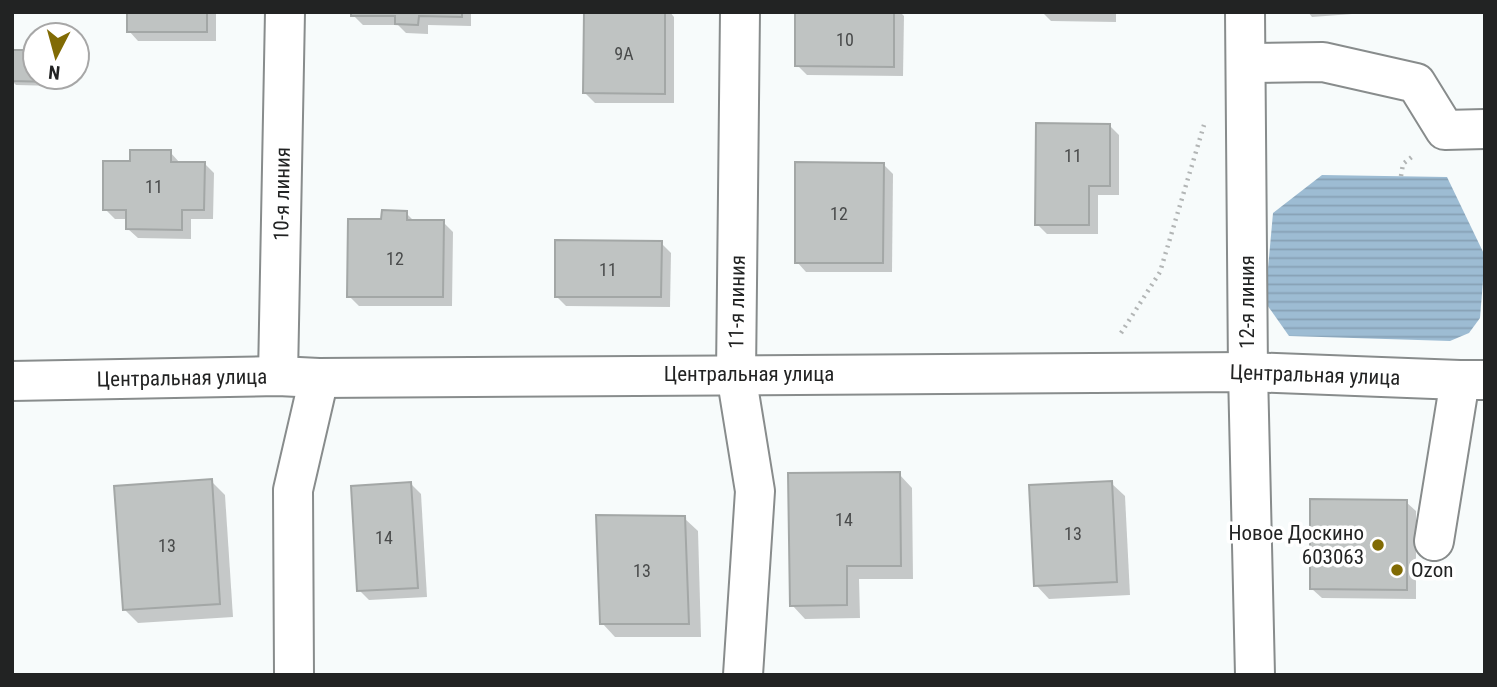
<svg xmlns="http://www.w3.org/2000/svg" width="1497" height="687" font-family="'Roboto Condensed',sans-serif">
  <style>
    .water { fill: url(#water-rules) }
    .shadow { fill: #0003 }
    .building { fill: #bfc3c2; stroke: #a3a7a6; stroke-width: 2 }
    .lines { fill: none; stroke-linecap: round; stroke-linejoin: round }
    .minor-casing { stroke: #888c8c; stroke-width: 42 }
    .path { stroke: #b2b5b5; stroke-width: 4.5; stroke-dasharray: 2 5; stroke-linecap: butt }
    .minor { stroke: #fff; stroke-width: 38 }
    .poi-dot { fill: #816b04; stroke: #fff; stroke-width: 2.5 }
    .labels { text-anchor: middle; dominant-baseline: central; stroke-width: 7; stroke-linejoin: round; paint-order: stroke }
    .number-label { font-size: 18px; fill: #494b4b }
    .street-label { font-size: 21px; fill: #222323; stroke: #fff }
    .poi-label { font-size: 21px; fill: #222323; stroke: #fff; text-anchor: end }
  </style>
  <defs>
    <pattern id="water-rules" width="6" height="5" patternUnits="userSpaceOnUse" patternTransform="scale(1.75)"><rect width="6" height="5" fill="#9dbcd3"/><path d="M0 2.5h6" fill="none" stroke="#87a1b5"/></pattern>
  </defs>
  <rect width="100%" height="100%" fill="#f7fbfb"/>
  <polygon class="water" points="1322,175 1447,177 1485,256 1480,318 1469,333 1450,341 1289,336 1265,302 1273,213"/>
  <g class="shadow">
    <polygon points="129,12 216,12 216,41 138,41 129,31"/>
    <polygon points="353,12 471,12 471,26 428,25 428,34 406,33 398,25 363,25 353,15"/>
    <polygon points="586,12 670,12 674,17 674,103 595,103 585,93"/>
    <polygon points="797,12 900,12 904,16 903,76 807,75 797,65"/>
    <polygon points="1042,12 1116,12 1116,22 1051,21"/>
    <polygon points="1308,12 1379,12 1312,17"/>
    <polygon points="12,52 35,52 35,77 56,77 56,86 16,85 12,81"/>
    <polygon points="1109,125 1119,135 1119,195 1098,195 1098,234 1047,234 1037,224"/>
    <polygon points="170,152 180,163 204,163 214,173 213,219 191,219 191,239 138,238 128,229 128,219 115,219 105,209 131,163"/>
    <polygon points="883,164 893,174 892,272 806,272 797,262"/>
    <polygon points="406,213 415,222 443,222 453,232 452,306 359,306 349,296 383,221"/>
    <polygon points="661,243 671,253 670,307 566,306 556,296"/>
    <polygon points="899,474 912,488 913,579 859,579 860,618 805,619 792,605"/>
    <polygon points="211,481 225,495 233,617 138,623 124,609"/>
    <polygon points="1111,483 1125,496 1130,595 1049,599 1036,585"/>
    <polygon points="411,484 421,494 427,597 369,600 359,590"/>
    <polygon points="1406,502 1416,511 1416,599 1322,598 1312,589"/>
    <polygon points="684,518 698,531 701,637 615,637 602,623"/>
  </g>
  <g class="building">
    <rect x="127" y="12" width="80" height="20"/>
    <polygon points="351,12 462,12 462,17 419,16 418,25 395,24 395,16 351,16"/>
    <polygon points="584,12 665,12 665,94 583,93"/>
    <polygon points="795,12 894,12 894,67 795,66"/>
    <polygon points="12,50 35,50 35,77 51,77 51,82 12,81"/>
    <polygon points="1036,123 1110,124 1110,186 1089,186 1089,225 1035,225"/>
    <polygon points="130,150 171,150 171,162 205,162 204,210 182,210 182,230 126,229 126,210 103,210 103,161 130,161"/>
    <polygon points="795,162 884,163 883,263 795,263"/>
    <polygon points="382,210 407,211 407,220 444,220 443,297 347,297 348,219 381,219"/>
    <polygon points="555,240 662,241 661,297 555,297"/>
    <polygon points="900,472 901,566 847,566 847,605 790,606 788,473"/>
    <polygon points="212,479 220,604 123,610 114,486"/>
    <polygon points="1112,481 1117,582 1034,586 1029,485"/>
    <polygon points="411,482 418,588 357,591 351,486"/>
    <polygon points="1310,499 1407,500 1407,590 1310,589"/>
    <polygon points="596,515 685,516 689,624 600,624"/>
  </g>
  <g class="lines">
    <g class="minor-casing">
      <g id="minor">
        <polyline points="740,12 736,374 755,491 743,675"/>
        <polyline points="1245,12 1248,372 1255,675"/>
        <polyline points="1246,63 1323,62 1416,83 1445,130 1485,129"/>
        <polyline points="278,376 285,12"/>
        <polyline points="12,381 278,376 319,378 1248,372 1460,380 1485,380"/>
        <polyline points="1434,541 1460,380"/>
        <polyline points="294,675 293,490 319,378"/>
      </g>
    </g>
    <g class="path">
      <polyline points="1401,176 1403,164 1414,155"/>
      <polyline points="1121,333 1160,272 1204,125"/>
    </g>
    <use href="#minor" class="minor"/>
  </g>
  <g class="poi-dot">
    <circle cx="1378" cy="545" r="7"/>
    <circle cx="1397" cy="570" r="7"/>
  </g>
  <g class="labels">
    <g class="number-label">
      <text x="845" y="39">10</text>
      <text x="624" y="53">9А</text>
      <text x="1073" y="155">11</text>
      <text x="154" y="186">11</text>
      <text x="839" y="213">12</text>
      <text x="395" y="258">12</text>
      <text x="608" y="269">11</text>
      <text x="844" y="519">14</text>
      <text x="1073" y="533">13</text>
      <text x="384" y="537">14</text>
      <text x="167" y="545">13</text>
      <text x="642" y="570">13</text>
    </g>
    <g class="street-label">
      <text transform="translate(282 194) rotate(-89)">10-я линия</text>
      <text transform="translate(737 302) rotate(-89)">11-я линия</text>
      <text transform="translate(1247 302) rotate(-90)">12-я линия</text>
      <text x="749" y="374">Центральная улица</text>
      <text transform="translate(1315 375) rotate(2)">Центральная улица</text>
      <text transform="translate(182 378) rotate(-1)">Центральная улица</text>
    </g>
    <g class="poi-label">
      <text x="1364" y="533">Новое Доскино<tspan x="1364" dy="24">603063</tspan></text>
      <text x="1411" y="570" text-anchor="start">Ozon</text>
    </g>
  </g>
  <rect width="1497" height="687" fill="none" stroke="#222323" stroke-width="28"/>
  <g transform="translate(56 56) rotate(186)"><circle r="33" fill="#ffffff" stroke="#a7a7a7" stroke-width="2"/>
  <path d="M0-5L12 26L0 18L-12 26Z" fill="#816b04"/>
  <text y="-10" font-size="19" font-weight="bold" text-anchor="middle" fill="#222323">N</text>
  </g>
</svg>
